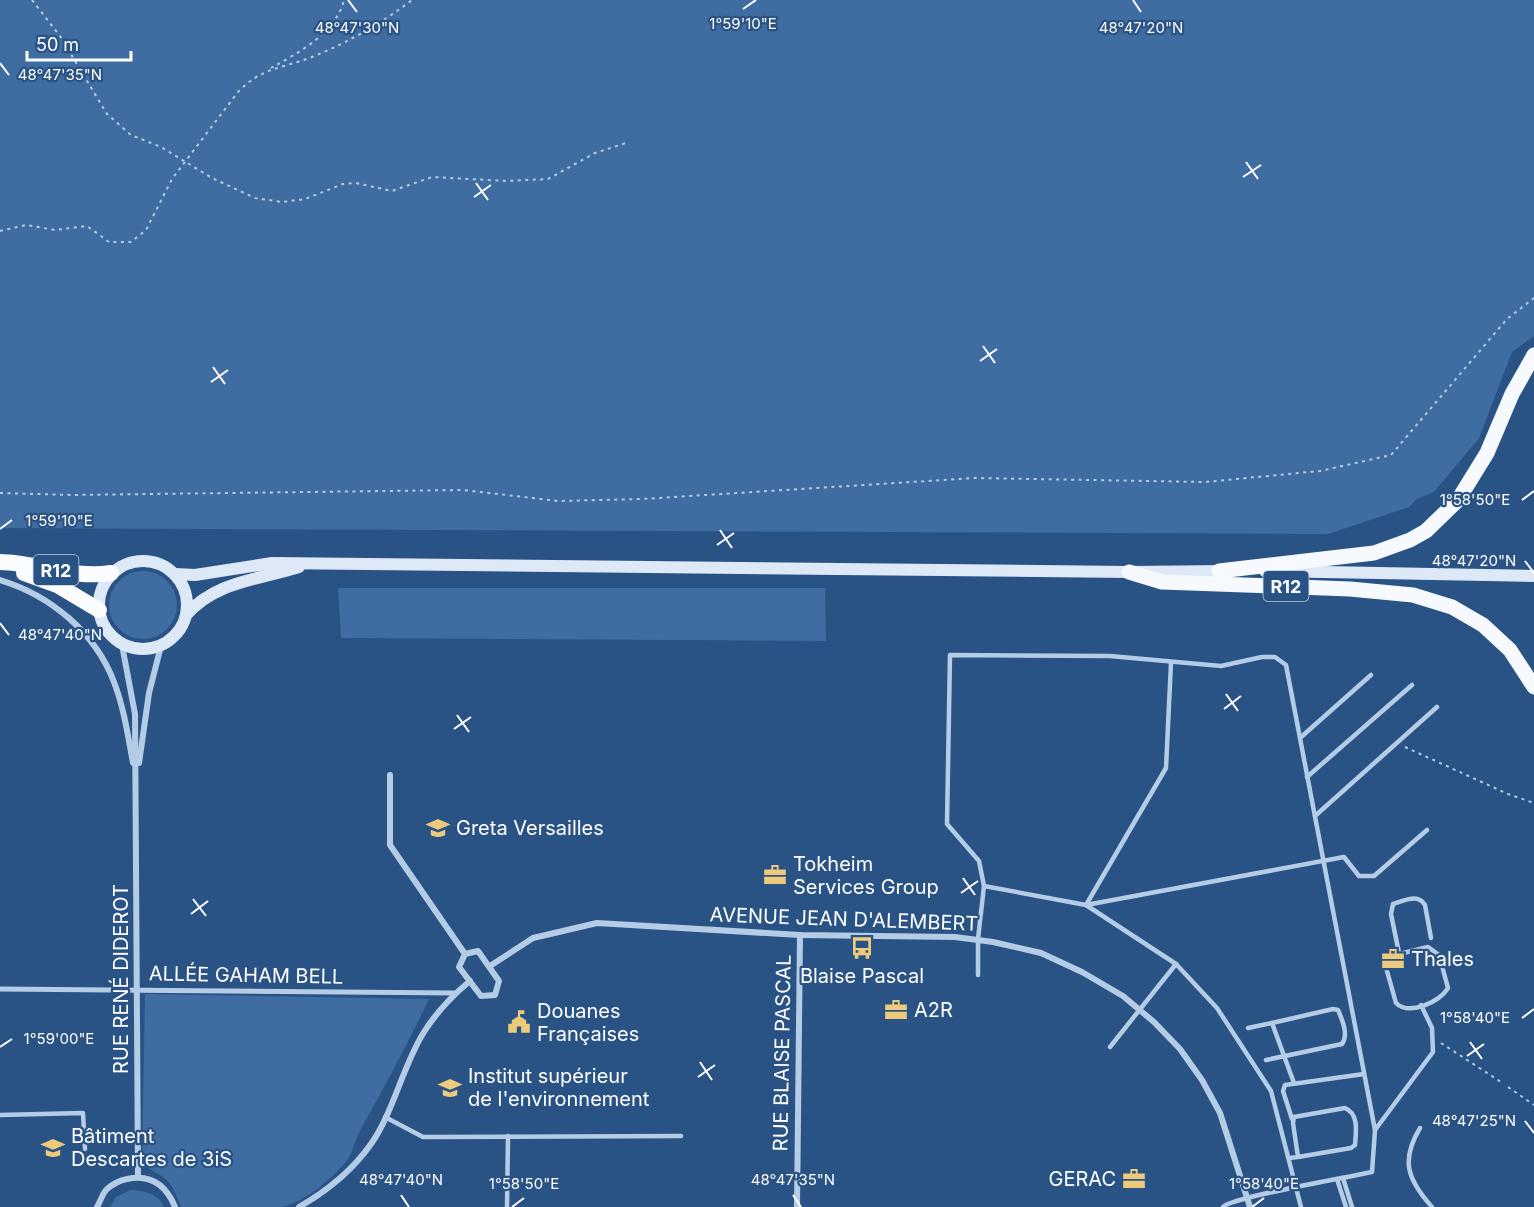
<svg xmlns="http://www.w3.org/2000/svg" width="1534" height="1207" font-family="Inter,sans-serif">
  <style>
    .green { fill: #3f6da1 }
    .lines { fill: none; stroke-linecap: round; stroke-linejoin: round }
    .path { stroke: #b5cce7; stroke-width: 2; stroke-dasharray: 3 4.5; stroke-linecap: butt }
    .service { stroke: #b5cce7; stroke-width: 4.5 }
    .pedestrian { stroke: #b5cce7; stroke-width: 5 }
    .minor { stroke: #b5cce7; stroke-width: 6 }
    .secondary { stroke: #dee9f7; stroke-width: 12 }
    .primary { stroke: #f6f9fe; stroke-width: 15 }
    .trunk { stroke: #fafcfe; stroke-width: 16 }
    .ticks { fill: none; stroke: #fff; stroke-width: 2 }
    .labels { text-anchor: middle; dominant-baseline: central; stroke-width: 4.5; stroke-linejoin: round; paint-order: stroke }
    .shield { fill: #2a5385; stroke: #bfcbda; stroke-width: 1.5 }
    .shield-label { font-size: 18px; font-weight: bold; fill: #fff }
    .poi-label { font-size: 20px; fill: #fff; stroke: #2a5385; text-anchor: start }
    .street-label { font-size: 20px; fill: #fff; stroke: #2a5385 }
    .ticks-label { font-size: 15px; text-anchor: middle; fill: #fff; stroke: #2a5385; stroke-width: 4.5; stroke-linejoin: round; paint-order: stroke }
  </style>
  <rect width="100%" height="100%" fill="#2a5385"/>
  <g class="green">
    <polygon points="0,0 1534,0 1534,336 1512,352 1479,438 1434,492 1417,499 1409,507 1328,534 0,528"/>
    <circle cx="143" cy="605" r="34"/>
    <polygon points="338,588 825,588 826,641 341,638"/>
    <path d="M145,994L429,999C408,1043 385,1086 361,1129C355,1139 353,1153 346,1162C329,1181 308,1199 283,1207H181C172,1181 166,1177 142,1165Z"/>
    <path d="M131,1190C145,1191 157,1193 164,1207H110L116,1197Z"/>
  </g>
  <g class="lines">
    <g class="path">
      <polyline points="32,0 60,36 107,114 131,135 161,147 212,178 255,198 282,202 305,199 343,184 356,183 392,191 432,177 507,181 548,179 595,153 626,143"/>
      <path d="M271,68C298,53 336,33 344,0"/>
      <path d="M0,231L26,225L55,230L87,226L109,242H131L146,230L172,179L238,92C262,67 281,69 312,57C347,43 382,23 412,0"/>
      <polyline points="0,493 72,495 463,490 558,501 642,499 975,478 1205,482 1320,471 1391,455 1507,319 1534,298"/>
      <polyline points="1405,747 1508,794 1534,803"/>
      <polyline points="1441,1043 1501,1082"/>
      <polyline points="1508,1087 1534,1105"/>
    </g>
    <g class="service">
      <polyline points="1300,738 1371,675"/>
      <polyline points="1307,777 1412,685"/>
      <polyline points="1315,816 1437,707"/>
      <polyline points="1086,905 1344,857 1359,876 1374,876 1427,830"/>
      <polyline points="1086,905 1166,768 1171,663"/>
      <path d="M1428,947L1439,955L1448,988C1440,1002 1409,1016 1396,1003L1385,964L1387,957Z"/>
      <path d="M1399,953L1391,914L1393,904C1404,901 1418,893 1425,905L1431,938"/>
      <polyline points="978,975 978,939 984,886"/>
      <polyline points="1248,1028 1272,1023"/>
      <polyline points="1110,1047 1176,964"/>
      <path d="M1266,1060L1342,1044C1349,1035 1342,1019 1338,1010L1333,1009L1272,1023L1294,1083"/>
      <polyline points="0,1115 83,1113 85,1149"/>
      <polyline points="385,1117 423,1137 681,1136"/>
      <polyline points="1292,1119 1283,1091 1285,1085 1364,1074"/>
      <path d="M1420,1128C1400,1161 1408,1180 1432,1207"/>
      <path d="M1289,1158L1298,1157L1351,1148L1355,1145C1356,1131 1359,1114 1345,1108L1294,1117L1293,1123L1298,1157"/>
      <polyline points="1343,1178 1352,1207"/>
      <polyline points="1337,1179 1346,1207"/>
      <polyline points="507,1207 508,1136"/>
      <path d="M1223,1207C1232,1197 1350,1177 1372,1172L1375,1130L1433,1052L1432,1028L1421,1005"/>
      <polyline points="1301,1207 1271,1091 1217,1008 1176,964 1086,905 984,886 979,861 947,824 950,655 1110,656 1221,666 1262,657 1275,657 1286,665 1375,1130"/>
    </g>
    <polyline class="pedestrian" points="0,989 455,993"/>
    <g class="minor">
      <path d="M0,580C50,595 95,632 114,682C124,708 128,736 133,763"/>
      <polyline points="122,645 135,714 138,1177"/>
      <polyline points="139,763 149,693 161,646"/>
      <polyline points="390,775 390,845 465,954"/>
      <polygon points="478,951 499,981 495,995 481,996 459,967 465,954"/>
      <polyline points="490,966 533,938 597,923 800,935 955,937 993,942 1041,953 1082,972 1123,996 1154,1022 1180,1049 1202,1080 1220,1113 1250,1207"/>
      <path d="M97,1207C100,1202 102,1195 106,1190C111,1185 120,1180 127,1179C151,1174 166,1185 175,1207"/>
      <path d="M299,1207C327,1191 352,1171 371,1144C394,1111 403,1065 424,1032C436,1013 453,995 470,981"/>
      <polyline points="797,1207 800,935"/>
    </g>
    <g class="secondary">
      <circle cx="143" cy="605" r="44"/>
      <polyline points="1265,571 1534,576"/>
      <polyline points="176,574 195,575 272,563 1129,572 1226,571"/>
      <path d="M186,615C216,581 258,580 299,567"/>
    </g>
    <g class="primary">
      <polyline points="1219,571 1374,553 1410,540 1426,531 1458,500 1487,453 1512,394 1534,355"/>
      <polyline points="1129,572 1162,582 1350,589 1413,595 1452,607 1483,625 1510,650 1534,687"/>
    </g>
    <g class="trunk">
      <path d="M0,562C39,563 73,579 111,573"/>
      <polyline points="24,573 57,585 99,610"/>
    </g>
  </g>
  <path class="ticks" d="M348,0L357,12M1133,0L1141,12M743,9L756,0M0,63L9,75M1246,162L1258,179M1243,177L1261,165M476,183L488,200M474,197L491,185M983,346L995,363M980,361L997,349M213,367L225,384M211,382L228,370M1522,500L1534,491M0,529L12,520M720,530L732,548M717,545L734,533M1525,561L1534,573M0,623L9,635M1226,694L1238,711M1224,709L1241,696M457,715L469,732M454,729L471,717M963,878L975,895M961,893L978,881M193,899L206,916M191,914L208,901M1522,1018L1534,1009M1470,1042L1482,1059M0,1047L12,1039M1467,1056L1484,1044M700,1062L712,1080M698,1077L715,1065M1525,1121L1534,1133M401,1195L409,1207M793,1195L801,1207M512,1207L524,1198M1252,1207L1264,1198"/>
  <defs>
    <g id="university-bare" transform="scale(1.8)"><path d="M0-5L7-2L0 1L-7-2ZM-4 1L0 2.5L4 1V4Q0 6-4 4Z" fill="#eecb7c" stroke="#2a5385" stroke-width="2.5" paint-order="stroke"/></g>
    <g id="office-bare" transform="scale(1.8)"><path d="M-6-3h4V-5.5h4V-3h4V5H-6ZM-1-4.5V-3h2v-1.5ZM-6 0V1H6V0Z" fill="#eecb7c" stroke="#2a5385" stroke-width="2.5" paint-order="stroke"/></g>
    <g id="bus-bare" transform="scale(1.8)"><path d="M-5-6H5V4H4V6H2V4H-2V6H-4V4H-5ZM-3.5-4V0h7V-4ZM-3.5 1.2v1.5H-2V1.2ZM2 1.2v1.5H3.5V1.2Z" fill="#eecb7c" stroke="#2a5385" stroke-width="2.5" paint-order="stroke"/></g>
    <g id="civic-bare" transform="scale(1.8)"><path d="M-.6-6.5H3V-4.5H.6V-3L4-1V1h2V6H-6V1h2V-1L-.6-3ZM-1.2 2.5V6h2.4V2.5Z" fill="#eecb7c" stroke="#2a5385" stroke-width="2.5" paint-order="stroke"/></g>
  </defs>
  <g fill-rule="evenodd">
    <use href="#university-bare" x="438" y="828"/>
    <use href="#office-bare" x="775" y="875"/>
    <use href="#bus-bare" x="862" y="948"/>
    <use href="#office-bare" x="1393" y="959"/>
    <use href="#office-bare" x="896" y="1010"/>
    <use href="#civic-bare" x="519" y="1022"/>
    <use href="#university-bare" x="450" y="1088"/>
    <use href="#university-bare" x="53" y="1148"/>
    <use href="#office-bare" x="1134" y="1179"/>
  </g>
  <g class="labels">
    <g class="shield">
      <rect x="33.5" y="555" width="45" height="30" rx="4.5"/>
      <rect x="1263.5" y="571" width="45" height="30" rx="4.5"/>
    </g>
    <g class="shield-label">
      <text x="56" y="570">R12</text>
      <text x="1286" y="586">R12</text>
    </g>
    <g class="poi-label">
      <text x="456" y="828">Greta Versailles</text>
      <text x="793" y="864">Tokheim<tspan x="793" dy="23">Services Group</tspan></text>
      <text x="1411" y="959">Thales</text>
      <text x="862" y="976" text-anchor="middle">Blaise Pascal</text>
      <text x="914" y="1010">A2R</text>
      <text x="537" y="1011">Douanes<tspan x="537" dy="23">Françaises</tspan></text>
      <text x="468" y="1076">Institut supérieur<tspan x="468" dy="23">de l'environnement</tspan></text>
      <text x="71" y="1136">Bâtiment<tspan x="71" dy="23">Descartes de 3iS</tspan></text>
      <text x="1116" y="1179" text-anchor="end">GERAC</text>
    </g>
    <g class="street-label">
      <text transform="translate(844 919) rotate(2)">AVENUE JEAN D'ALEMBERT</text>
      <text transform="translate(246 975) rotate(1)">ALLÉE GAHAM BELL</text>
      <text transform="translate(121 979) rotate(-90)">RUE RENÉ DIDEROT</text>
      <text transform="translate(782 1053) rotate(-89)">RUE BLAISE PASCAL</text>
    </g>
  </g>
  <g class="ticks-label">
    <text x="743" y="29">1°59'10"E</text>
    <text x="357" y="33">48°47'30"N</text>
    <text x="1141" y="33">48°47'20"N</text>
    <text x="60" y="80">48°47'35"N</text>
    <text x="1475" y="505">1°58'50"E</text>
    <text x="59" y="526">1°59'10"E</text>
    <text x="1474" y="566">48°47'20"N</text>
    <text x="60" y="640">48°47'40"N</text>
    <text x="1475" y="1023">1°58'40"E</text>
    <text x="59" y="1044">1°59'00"E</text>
    <text x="1474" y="1126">48°47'25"N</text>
    <text x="401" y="1185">48°47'40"N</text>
    <text x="793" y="1185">48°47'35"N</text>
    <text x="524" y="1189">1°58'50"E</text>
    <text x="1264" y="1189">1°58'40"E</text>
  </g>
  <path d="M27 51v9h104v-9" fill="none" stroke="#ffffff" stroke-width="3"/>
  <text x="36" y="51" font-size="18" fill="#ffffff" stroke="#2a5385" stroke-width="4.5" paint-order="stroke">50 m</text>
</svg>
